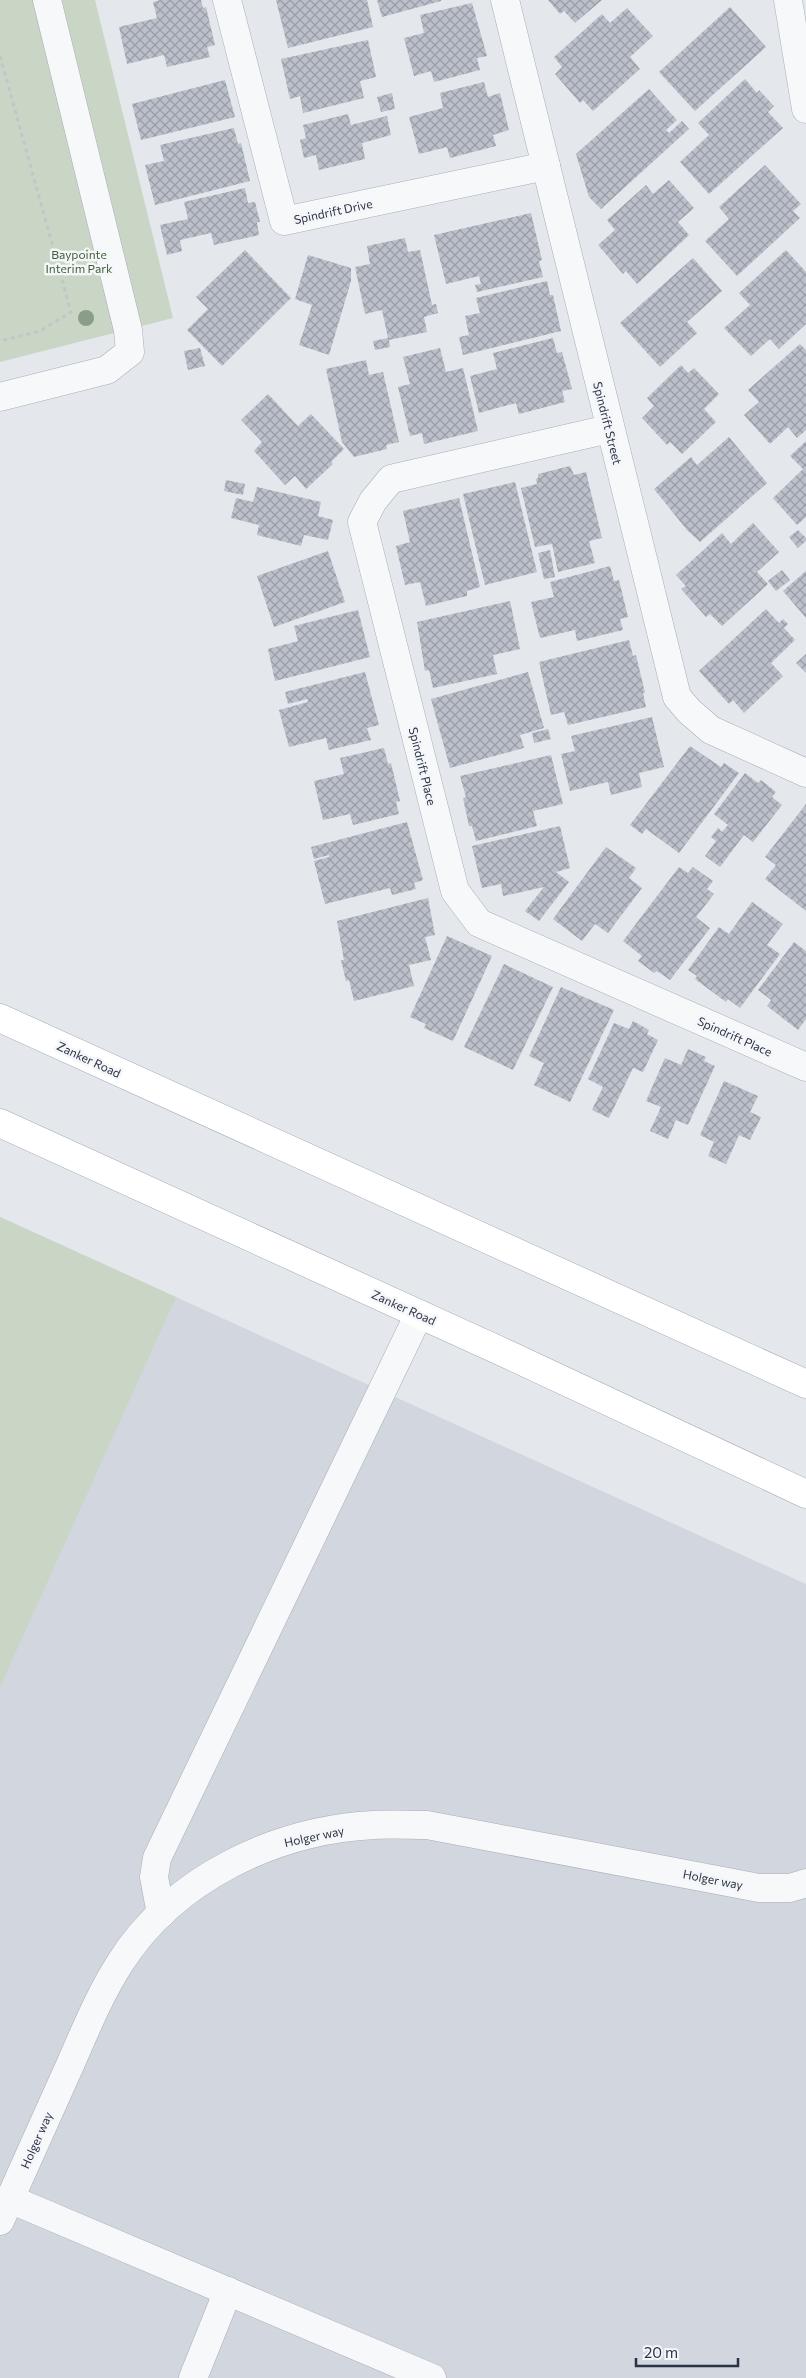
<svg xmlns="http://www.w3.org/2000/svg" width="806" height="2378" font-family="Commissioner,sans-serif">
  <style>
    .built { fill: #d2d6de }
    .green { fill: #c9d6c5 }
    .building { fill: url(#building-cross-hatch) }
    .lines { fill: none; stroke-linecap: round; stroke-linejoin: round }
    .minor-casing { stroke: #a9aeb7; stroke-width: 29 }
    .major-casing { stroke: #a3abb8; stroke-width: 29 }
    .path { stroke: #c2c5cb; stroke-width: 3; stroke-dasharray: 4 4; stroke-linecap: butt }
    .minor { stroke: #f7f8fa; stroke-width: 28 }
    .major { stroke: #fff; stroke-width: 28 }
    .tree { fill: #899d89 }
    .labels { text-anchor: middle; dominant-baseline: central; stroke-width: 5; stroke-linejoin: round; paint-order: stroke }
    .street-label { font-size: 12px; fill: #2b3445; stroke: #f4f6f9 }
    .park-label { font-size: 12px; fill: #3f6138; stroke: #f4f6f9 }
  </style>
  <defs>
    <pattern id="building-cross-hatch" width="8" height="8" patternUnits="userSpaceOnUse" patternTransform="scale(1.25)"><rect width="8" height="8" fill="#bbc0ca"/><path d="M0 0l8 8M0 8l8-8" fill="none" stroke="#989da6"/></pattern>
  </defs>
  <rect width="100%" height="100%" fill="#e4e7ec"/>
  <polygon class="built" points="0,1217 806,1584 806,2378 0,2378"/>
  <g class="green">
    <polygon points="0,0 95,0 173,318 0,362"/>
    <polygon points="0,1217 176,1297 0,1687"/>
  </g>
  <g class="building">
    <polygon points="160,0 201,0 203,8 206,7 215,45 207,47 210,57 167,67 164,55 127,64 119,27 157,18 153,2"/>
    <polygon points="276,0 367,0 373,27 288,48"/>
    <polygon points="377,0 441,0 441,1 382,17"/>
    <polygon points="548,0 602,0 575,23 564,11 560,14"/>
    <polygon points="472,3 487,56 477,58 480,70 434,82 431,71 414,76 404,38 424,33 420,15"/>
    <polygon points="730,7 766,47 695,111 659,72"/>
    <polygon points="627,8 653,36 630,57 640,69 593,111 583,100 580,103 555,74 562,67 554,57 602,14 610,23"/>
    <polygon points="368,40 376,77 360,81 364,98 303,113 300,96 290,99 281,59"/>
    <polygon points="745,79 757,93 759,90 774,106 768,112 783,128 709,194 680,162 709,135 698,123"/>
    <polygon points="225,80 235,117 141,140 132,104"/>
    <polygon points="484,82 488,97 500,93 509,130 493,135 496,146 450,158 447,147 419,154 409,117 443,108 440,93"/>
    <polygon points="649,89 677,120 666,130 669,133 682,121 689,129 601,209 589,197 576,154"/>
    <polygon points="392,93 395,109 381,112 377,97"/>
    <polygon points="348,114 351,125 387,116 391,135 362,143 365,159 319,170 316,155 304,158 300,140 306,138 303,125"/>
    <polygon points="234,128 238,144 241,143 250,181 155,205 145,165 164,161 160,145"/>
    <polygon points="765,165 801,204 793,211 800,218 737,276 705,241 729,219 719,207"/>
    <polygon points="669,180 694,208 678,222 689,235 637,284 626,271 623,274 598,245 615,230 607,220 646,185 653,194"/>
    <polygon points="245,188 248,203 255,202 260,222 257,222 259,235 214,245 211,233 180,240 182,251 167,255 160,225 188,219 184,202"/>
    <polygon points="531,213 542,260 539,261 543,277 477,292 475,285 481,284 479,276 446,284 434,235"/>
    <polygon points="405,238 408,252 420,250 432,305 436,304 438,313 424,317 427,332 389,340 390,347 375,350 373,341 388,338 382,310 365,314 355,267 370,264 367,246"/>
    <polygon points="245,250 291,298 222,366 187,330 208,309 196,297"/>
    <polygon points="786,250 806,272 806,324 779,349 770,339 751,356 724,328 750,305 739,293"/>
    <polygon points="308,255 351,268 351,281 329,355 299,345 312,305 295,299"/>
    <polygon points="693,258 722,291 687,322 697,333 660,367 620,323"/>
    <polygon points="547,281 550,295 553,295 561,331 463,355 459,337 469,335 465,316 480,313 476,298"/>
    <polygon points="553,338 557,353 562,352 572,389 562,391 565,402 519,414 516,403 479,413 470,376 497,369 493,353"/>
    <polygon points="800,344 806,350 806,430 797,438 788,427 770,444 744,415 759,402 748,390"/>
    <polygon points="200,348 205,366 188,370 184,351"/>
    <polygon points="440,348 446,372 463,368 478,431 424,444 422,433 410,436 398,387 410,384 403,357"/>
    <polygon points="366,360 369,375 383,372 399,442 386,445 387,449 354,457 342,442 326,369"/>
    <polygon points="681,365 688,373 694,368 719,394 704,409 716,422 682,454 670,442 667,445 642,418 654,406 647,398"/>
    <polygon points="268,394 298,426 311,414 344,449 331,462 333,464 306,489 295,476 285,485 254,451 262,442 241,420"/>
    <polygon points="729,437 767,483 700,542 687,530 654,489 691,457 697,465"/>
    <polygon points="806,441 806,517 797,525 773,498 803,469 790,456"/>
    <polygon points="570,466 574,475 586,472 602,538 589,541 595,563 558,572 552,544 535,547 521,488 537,484 536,479 538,478 538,474"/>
    <polygon points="226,480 245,484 243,495 224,491"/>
    <polygon points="515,482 537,572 485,585 463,494"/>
    <polygon points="257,487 321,502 318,516 333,520 328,540 304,535 301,546 257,535 259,525 231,518 236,498 253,502"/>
    <polygon points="459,498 480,587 467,591 467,596 426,606 420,582 405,585 396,546 410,542 403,511"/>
    <polygon points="753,523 779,552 757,572 768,584 722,626 710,614 706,617 681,589 686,586 676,575 722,533 731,544"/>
    <polygon points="798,530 806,538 806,541 798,548 789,537"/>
    <polygon points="550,550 555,577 544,579 538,553"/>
    <polygon points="328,551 345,602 274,627 257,576"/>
    <polygon points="610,566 614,581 619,580 628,617 620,619 623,630 577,641 575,630 540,638 531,602 554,597 550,582"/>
    <polygon points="782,570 790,580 776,591 768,581"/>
    <polygon points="806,571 806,618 783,591"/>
    <polygon points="510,601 520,649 493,655 497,674 433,688 429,670 425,671 417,622"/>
    <polygon points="766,609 779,623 783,619 788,624 784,628 795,640 771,663 783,676 744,713 733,700 729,704 699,671"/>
    <polygon points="358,610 370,657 275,681 268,649 298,641 294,626"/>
    <polygon points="629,640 633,656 636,655 645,693 643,693 646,707 568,725 564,712 551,715 539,662"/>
    <polygon points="806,654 806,673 796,663"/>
    <polygon points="365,672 379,725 367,728 371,740 329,750 326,738 289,747 279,710 308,702 307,699 288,704 285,692"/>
    <polygon points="528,672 544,728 520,735 524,748 450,768 431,699"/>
    <polygon points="652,717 664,767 639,773 642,787 611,795 608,782 570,791 561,754 575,751 571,736"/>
    <polygon points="548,729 551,739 534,743 532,733"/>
    <polygon points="690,746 721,767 724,763 739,773 679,853 646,829 642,834 630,825"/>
    <polygon points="384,748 388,764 391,763 400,801 396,802 399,814 353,825 350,814 323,820 314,781 344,774 340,758"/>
    <polygon points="551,755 563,804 533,811 537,826 476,841 472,826 469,826 463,798 466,797 460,776"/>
    <polygon points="745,773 758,783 761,780 776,792 772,797 782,805 753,842 744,835 720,867 705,856 716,841 711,837 718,828 722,832 728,825 714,814"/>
    <polygon points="806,804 806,911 765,879 776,865 765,857"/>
    <polygon points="407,822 423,880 414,883 416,889 392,895 390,888 325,904 314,861 329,857 329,855 314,859 311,847"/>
    <polygon points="560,826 570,868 556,872 569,882 539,921 525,911 544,887 503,896 501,884 482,888 472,846"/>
    <polygon points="606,847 636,868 629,878 642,888 608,933 595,924 582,941 553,919"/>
    <polygon points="679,867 688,873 693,867 713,881 707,889 714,894 696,917 710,928 670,980 657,971 654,973 638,961 642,956 623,941"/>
    <polygon points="428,898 435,935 425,937 431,960 409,965 414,986 354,1001 349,980 346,981 341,960 344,960 337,921"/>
    <polygon points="752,902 783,924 767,945 780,954 740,1008 728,999 726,1002 695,979 697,976 688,970 719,927 729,934"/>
    <polygon points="447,936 492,956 453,1041 424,1028 426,1024 410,1017"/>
    <polygon points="794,942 806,951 806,1019 798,1030 767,1006 771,1000 758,990"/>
    <polygon points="504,964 553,987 513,1070 464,1047"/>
    <polygon points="561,987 614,1010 570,1102 534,1085 544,1063 529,1056"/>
    <polygon points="633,1021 649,1030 647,1034 658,1040 643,1072 633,1068 609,1118 592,1110 603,1087 588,1079 614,1023 629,1029"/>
    <polygon points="688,1049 706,1057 704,1061 715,1066 688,1125 676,1120 668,1139 650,1131 661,1107 646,1101 665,1058 681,1065"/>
    <polygon points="724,1081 758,1096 750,1112 761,1117 750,1140 739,1135 726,1164 708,1156 714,1142 700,1135"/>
  </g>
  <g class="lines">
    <g class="minor-casing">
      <g id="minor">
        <polyline points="227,0 284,221 546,166"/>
        <polyline points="505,0 677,697 689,711 711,730 806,773"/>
        <polyline points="788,0 806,109"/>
        <polyline points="0,397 107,370 130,352 128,330 47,0"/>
        <polyline points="609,429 391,479 373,501 362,522 455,891 479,923 806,1067"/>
        <polyline points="161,1914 154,1877 157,1858 419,1314"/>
        <polyline points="10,2199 432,2378"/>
        <path d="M0,2221C23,2169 47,2117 70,2065C85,2031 100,1994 120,1963C174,1878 276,1830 374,1825C392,1824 410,1825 427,1825L759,1888H790L806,1883"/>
        <polyline points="193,2378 228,2291"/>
      </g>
    </g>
    <g class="major-casing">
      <g id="major">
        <polyline points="0,1018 806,1384"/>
        <polyline points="0,1123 509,1355 806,1494"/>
      </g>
    </g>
    <polyline class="path" points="0,56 71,312 40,331 0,341"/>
    <use href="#minor" class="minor"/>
    <use href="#major" class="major"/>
  </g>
  <circle class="tree" cx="86" cy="318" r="8"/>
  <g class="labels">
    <g class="street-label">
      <text transform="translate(333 211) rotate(-12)">Spindrift Drive</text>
      <text transform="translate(608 423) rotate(76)">Spindrift Street</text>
      <text transform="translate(423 766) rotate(76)">Spindrift Place</text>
      <text transform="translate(735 1036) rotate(24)">Spindrift Place</text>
      <text transform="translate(89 1059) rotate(25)">Zanker Road</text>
      <text transform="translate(404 1307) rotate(24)">Zanker Road</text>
      <text transform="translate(314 1836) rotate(-12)">Holger way</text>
      <text transform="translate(713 1879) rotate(11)">Holger way</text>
      <text transform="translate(36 2140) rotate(-66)">Holger way</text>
    </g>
    <g class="park-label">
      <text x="79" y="254">Baypointe<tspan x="79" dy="14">Interim Park</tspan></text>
    </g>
  </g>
  <path d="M636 2358v8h102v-8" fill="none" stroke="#2b3445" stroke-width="2.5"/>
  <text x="644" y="2358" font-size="15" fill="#2b3445" stroke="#f4f6f9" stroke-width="4" paint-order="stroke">20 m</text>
</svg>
